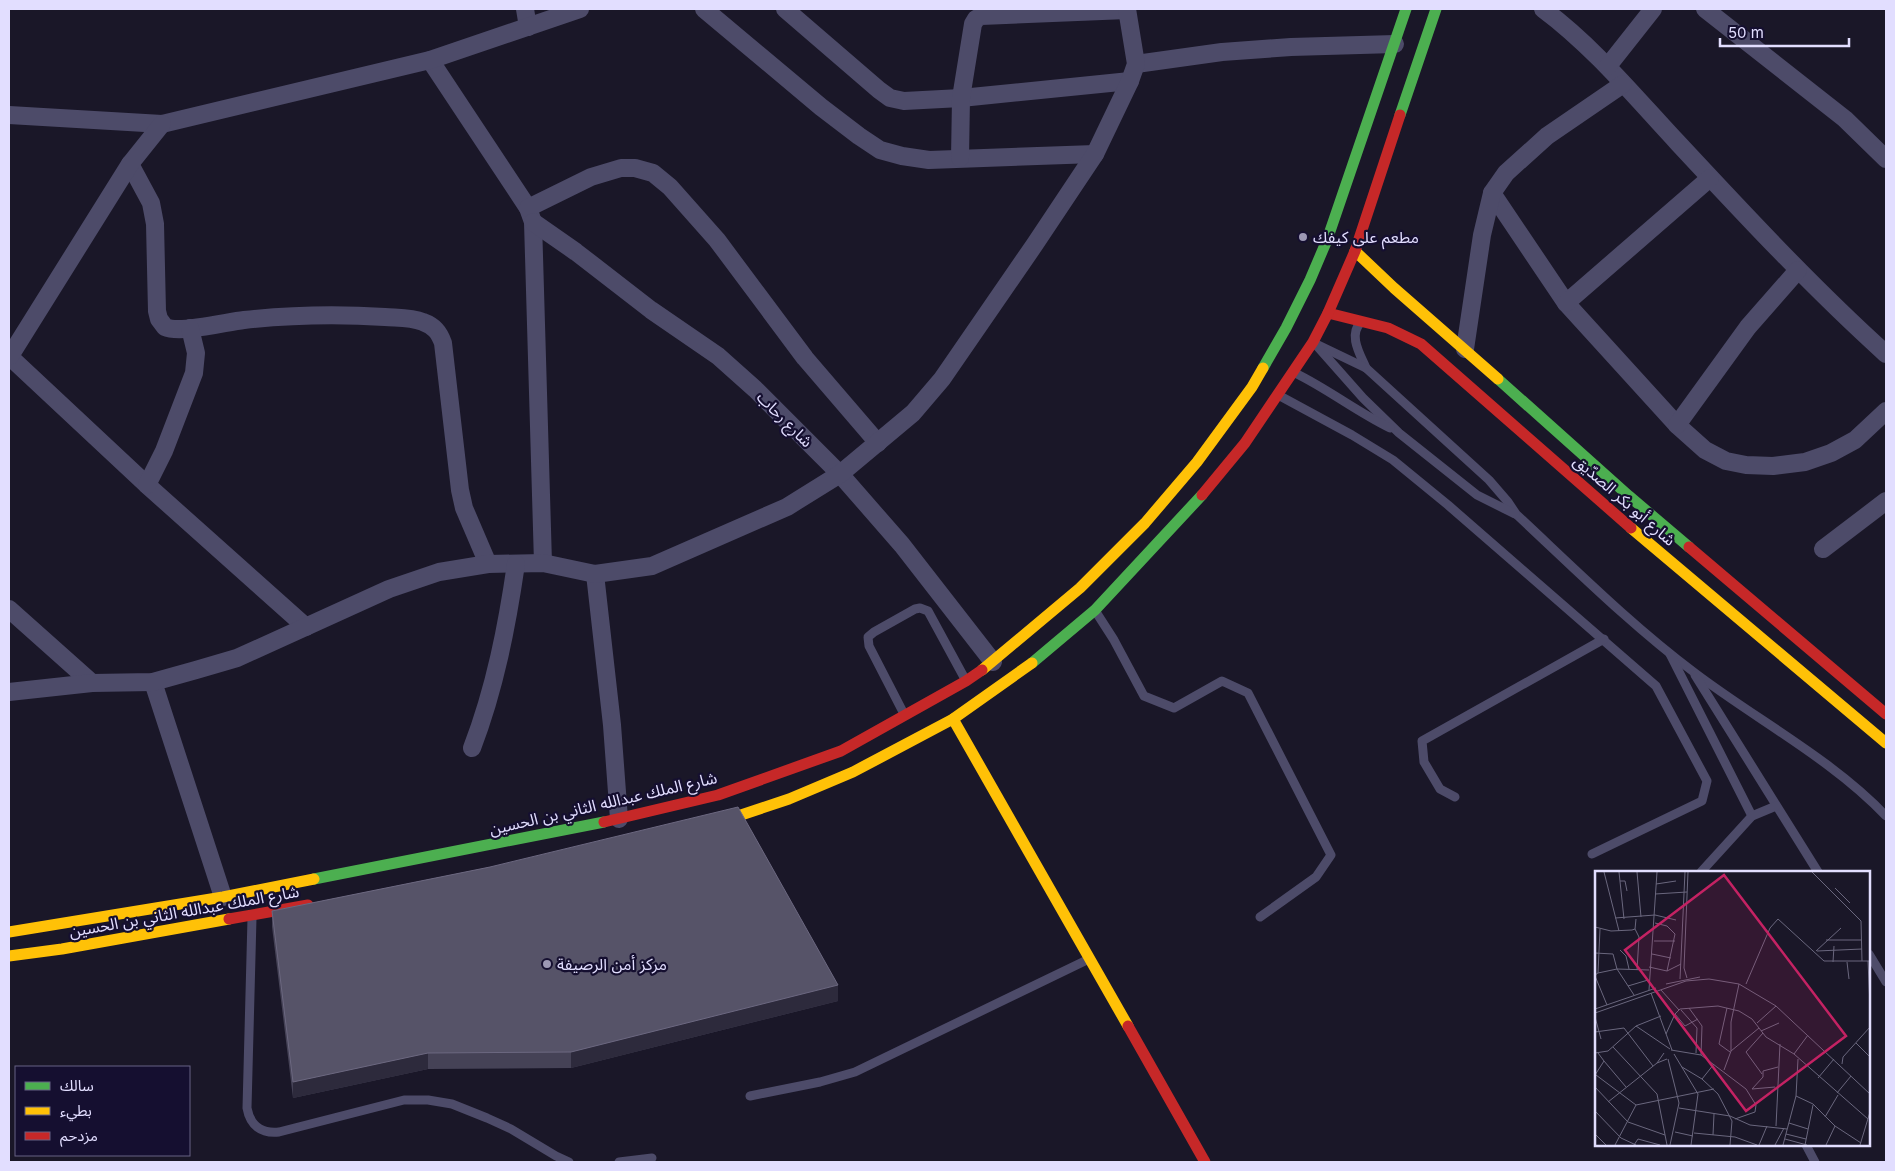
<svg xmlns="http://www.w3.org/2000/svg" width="1895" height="1171" font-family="Inter,'Noto Sans Arabic',sans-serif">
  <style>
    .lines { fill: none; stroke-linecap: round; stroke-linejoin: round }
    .lane { stroke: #4d4b69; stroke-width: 9 }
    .street { stroke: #4d4b69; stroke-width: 18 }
    .fast { stroke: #4caf50; stroke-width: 11 }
    .slow { stroke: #ffc107; stroke-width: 11 }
    .jam { stroke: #c62828; stroke-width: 11 }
    .wall { fill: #454256 }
    .shaded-wall { fill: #2d2a3c }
    .building { fill: #565368; stroke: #6c6880 }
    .poi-dot { fill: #9c98b4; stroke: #150f30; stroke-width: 2 }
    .labels { text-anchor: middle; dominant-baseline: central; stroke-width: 4.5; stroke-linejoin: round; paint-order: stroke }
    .poi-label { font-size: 16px; fill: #e2deff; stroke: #150f30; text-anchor: start }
    .street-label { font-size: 16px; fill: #e2deff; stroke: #150f30 }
    .inset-road { fill: none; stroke: #6a677e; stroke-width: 1 }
    .view { fill: #c42263; fill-opacity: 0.15; stroke: #c42263; stroke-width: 2.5 }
    .inset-edge { fill: none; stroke: #e2deff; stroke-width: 2.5 }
  </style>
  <rect width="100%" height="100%" fill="#1a1728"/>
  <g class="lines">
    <g class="lane">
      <path d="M1361,322C1348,335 1360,354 1366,368"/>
      <path d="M1316,344L1366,368L1489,480L1508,502L1516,514C1574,568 1631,625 1695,673C1757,720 1833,760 1886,816"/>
      <polyline points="1317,346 1363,398 1399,433 1477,495 1515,514"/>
      <path d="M1295,373C1328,389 1357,412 1390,428"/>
      <polyline points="1280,396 1352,435 1393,460 1448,505 1656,686 1707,781 1702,801 1592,854"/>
      <polyline points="1096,612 1114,640 1144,696 1174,708 1222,681 1248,693 1331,855 1316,877 1260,917"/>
      <polyline points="1670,654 1752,816"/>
      <polyline points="1695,675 1818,872"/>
      <polyline points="903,712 869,646 868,637 874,632 915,609 920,608 928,611 965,679"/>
      <polyline points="1455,797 1440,789 1424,762 1422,741 1604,639"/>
      <polyline points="1701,872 1752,816 1776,806"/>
      <path d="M252,918L247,1108C250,1125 261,1134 279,1132L404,1100H428L452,1104L487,1118L511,1129L556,1156L569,1162"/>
      <polyline points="1869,954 1886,982"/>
      <polyline points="750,1096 820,1082 855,1072 1089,959"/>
      <polyline points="1806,1145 1815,1162"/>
      <polyline points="619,1162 652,1158"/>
    </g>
    <g class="street">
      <polyline points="525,9 528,27"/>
      <polyline points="704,9 821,107 859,136 880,150 902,156 929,160 1095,154"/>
      <polyline points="785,9 879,90 890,98 904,101 961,98 1130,81"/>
      <path d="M1543,9C1594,47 1635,97 1678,143C1745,215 1813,288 1886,354"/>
      <polyline points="1705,9 1845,119 1886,159"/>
      <polyline points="430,60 528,208 533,222 543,563"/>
      <polyline points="1136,64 1222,52 1291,47 1395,44"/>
      <polyline points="1608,66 1653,9"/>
      <polyline points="9,115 162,124 430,60 580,9"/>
      <polyline points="960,158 961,98 973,24 976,19 981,16 1127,10"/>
      <path d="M130,164L151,203L155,224L157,311L159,319L165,327C180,334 226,322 244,320C290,315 339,314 385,317C397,318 411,317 423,322C434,326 439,332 443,343L460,490L464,508L488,564"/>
      <polyline points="1492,193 1566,303 1677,425 1705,450 1726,461 1746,465 1773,466 1805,462 1831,453 1855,440 1886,411"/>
      <polyline points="528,208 591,177 621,168 635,168 653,173 670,187 717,240 805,358 878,443"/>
      <polyline points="533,222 576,252 651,310 718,356 755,389 840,474 902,545 993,662"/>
      <polyline points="1566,303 1710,178"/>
      <polyline points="1465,349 1482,235 1492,193 1506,173 1547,136 1623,84"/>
      <polyline points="9,356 147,485 306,627"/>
      <polyline points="10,356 130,164 162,124"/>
      <polyline points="1677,425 1748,327 1798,270"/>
      <polyline points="147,485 164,451 194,373 196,353 190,328"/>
      <polyline points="1823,549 1886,501"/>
      <polyline points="595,574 612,725 619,819"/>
      <polyline points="9,609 92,683"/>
      <polyline points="153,682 223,897"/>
      <polyline points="9,692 92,683 153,682 196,670 237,658 389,589 439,572 488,564 543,563 595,574 652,566 787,507 840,474 913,413 942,379 1035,244 1095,154 1130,81 1136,64 1127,9"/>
      <path d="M472,748C495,688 507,626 516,564"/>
    </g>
    <g class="fast">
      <polyline points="1400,115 1436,9"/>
      <polyline points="1263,368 1286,328 1310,280 1327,240 1406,9"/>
      <polyline points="1498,379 1629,496 1689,547"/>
      <polyline points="1032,663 1095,610 1202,495"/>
      <polyline points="314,879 604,822"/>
    </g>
    <g class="slow">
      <polyline points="1355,251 1394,288 1498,379"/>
      <polyline points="1631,528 1886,743"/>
      <polyline points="982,670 1080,588 1145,523 1197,462 1252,387 1263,368"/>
      <polyline points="953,719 1128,1026"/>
      <polyline points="708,826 789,799 853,772 953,719 1032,663"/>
      <polyline points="9,932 223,897 314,879"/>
      <polyline points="9,956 62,949 229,919"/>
    </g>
    <g class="jam">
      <polyline points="1328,313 1388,328 1421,344 1631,528"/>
      <polyline points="1202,495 1245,443 1313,342 1328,313 1355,251 1400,115"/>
      <polyline points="1689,547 1886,714"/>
      <polyline points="604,822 718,795 841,751 966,681 982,670"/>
      <polyline points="229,919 308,905"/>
      <polyline points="1128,1026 1205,1162"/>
    </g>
  </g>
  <polygon class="wall" points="490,867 838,1001 571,1068 428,1069 293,1098 272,927 272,911"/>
  <g class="shaded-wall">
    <polygon points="838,985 838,1001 571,1068 571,1052"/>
    <polygon points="428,1053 428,1069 293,1098 293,1082"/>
  </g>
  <polygon class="building" points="738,807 838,985 571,1052 428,1053 293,1082 272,911 490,867"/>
  <g class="poi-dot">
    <circle cx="1303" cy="237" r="5"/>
    <circle cx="547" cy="964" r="5"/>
  </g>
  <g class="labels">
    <g class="poi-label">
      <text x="1313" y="237">مطعم على كيفك</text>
      <text x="557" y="964">مركز أمن الرصيفة</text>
    </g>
    <g class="street-label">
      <text transform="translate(785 419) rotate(45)">شارع رحاب</text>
      <text transform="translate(1625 500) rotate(41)">شارع أبو بكر الصدّيق</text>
      <text transform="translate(603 803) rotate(-13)">شارع الملك عبدالله الثاني بن الحسين</text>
      <text transform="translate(184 911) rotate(-10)">شارع الملك عبدالله الثاني بن الحسين</text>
    </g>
  </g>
  <g transform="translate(1595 871)">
    <rect width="275" height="275" fill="#1a1728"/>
    <path class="inset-road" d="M9,1L24,60M24,1L29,48M42,1L46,46M217,1L266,50L267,90M25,10H30L32,20M61,13L81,10M240,17L255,32M60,23L92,21M20,47L60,44L81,49M60,52L72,55L80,63L72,100M0,56L16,60L37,59L40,58L41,48M40,58L44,66L42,99M231,69H266M59,70H80M25,79L31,85L34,98M221,80L246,57M222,80L267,78M0,82L18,83L22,98L39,124M57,83L76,87M273,90L275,135M238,91L239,75M252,91L254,108M54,96L72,100L86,93M3,102L22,98L54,99M0,104L3,102L5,58M0,105L12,134M92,107L89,97L93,1M85,108L90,1M71,113L105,106M151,113L175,57L183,48L229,90H275M33,115L53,109M54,119L62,1M66,119L84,139M56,122L77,179M94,137L107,155L106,184M132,137L124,173L135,181M0,138L61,117M86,139L102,157L101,182M0,142L91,110L114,108L144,113L181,135L275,223M80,143L90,155L103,148M0,146L6,168M162,152L181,135M41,155L75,178M166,160L184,152M0,161L29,157L58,195M71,163L80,143L85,138L123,135L144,140L157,148L171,166L199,183L273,248M261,172L275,186M18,176L62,223L72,274M76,179L106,184L151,218L161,234L160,241L140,248M136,180V151L144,113M0,182L13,180L41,155L66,145M69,182L62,192L72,188M79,183L103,223L96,274M199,183L213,164M73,188L84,232L75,274M9,190L31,216M247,193L248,186L275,156M87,196L107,208L123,223L137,250L135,274M129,199L136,180L164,157M167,203L151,181L168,162M0,204L9,190L3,182M1,204L41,234L119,218M223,207L239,188M107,208L119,193M0,216L33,251L70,264M157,218L168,206V200L183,196M157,218L180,216M242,222L256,205M201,225L218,233L240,255L266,272M13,231L62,192M84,237L135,245L155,254L192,258M0,240L26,267L41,274M230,246L243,224M194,252L213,258M181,255L185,173M80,261L98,265M99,262L140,266L162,274M0,263L11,274M191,263L211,268M118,264L119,243M190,268L212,274M20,274L41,234M39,274L43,268L65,274M164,274L172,255M180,274L189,257M188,274L201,225L203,188M210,274L218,234M231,274L240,255M265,274L275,241"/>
    <path class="view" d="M129,4L251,165L151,240L30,79Z"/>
    <rect width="275" height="275" class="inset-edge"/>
  </g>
  <rect width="1895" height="1171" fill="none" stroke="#e2deff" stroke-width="20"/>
  <rect x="15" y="1066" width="175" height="90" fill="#150f30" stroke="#676283"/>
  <rect x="25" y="1082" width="25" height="8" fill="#4caf50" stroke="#676283"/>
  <text x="60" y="1091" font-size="15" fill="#e2deff">سالك</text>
  <rect x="25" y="1107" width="25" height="8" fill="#ffc107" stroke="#676283"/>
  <text x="60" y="1116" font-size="15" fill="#e2deff">بطيء</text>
  <rect x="25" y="1132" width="25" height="8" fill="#c62828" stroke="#676283"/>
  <text x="60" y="1141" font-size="15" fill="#e2deff">مزدحم</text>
  <path d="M1720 38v8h129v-8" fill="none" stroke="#e2deff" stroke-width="2.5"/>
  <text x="1728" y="38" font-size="15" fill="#e2deff" stroke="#150f30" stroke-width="4" paint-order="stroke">50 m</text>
</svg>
